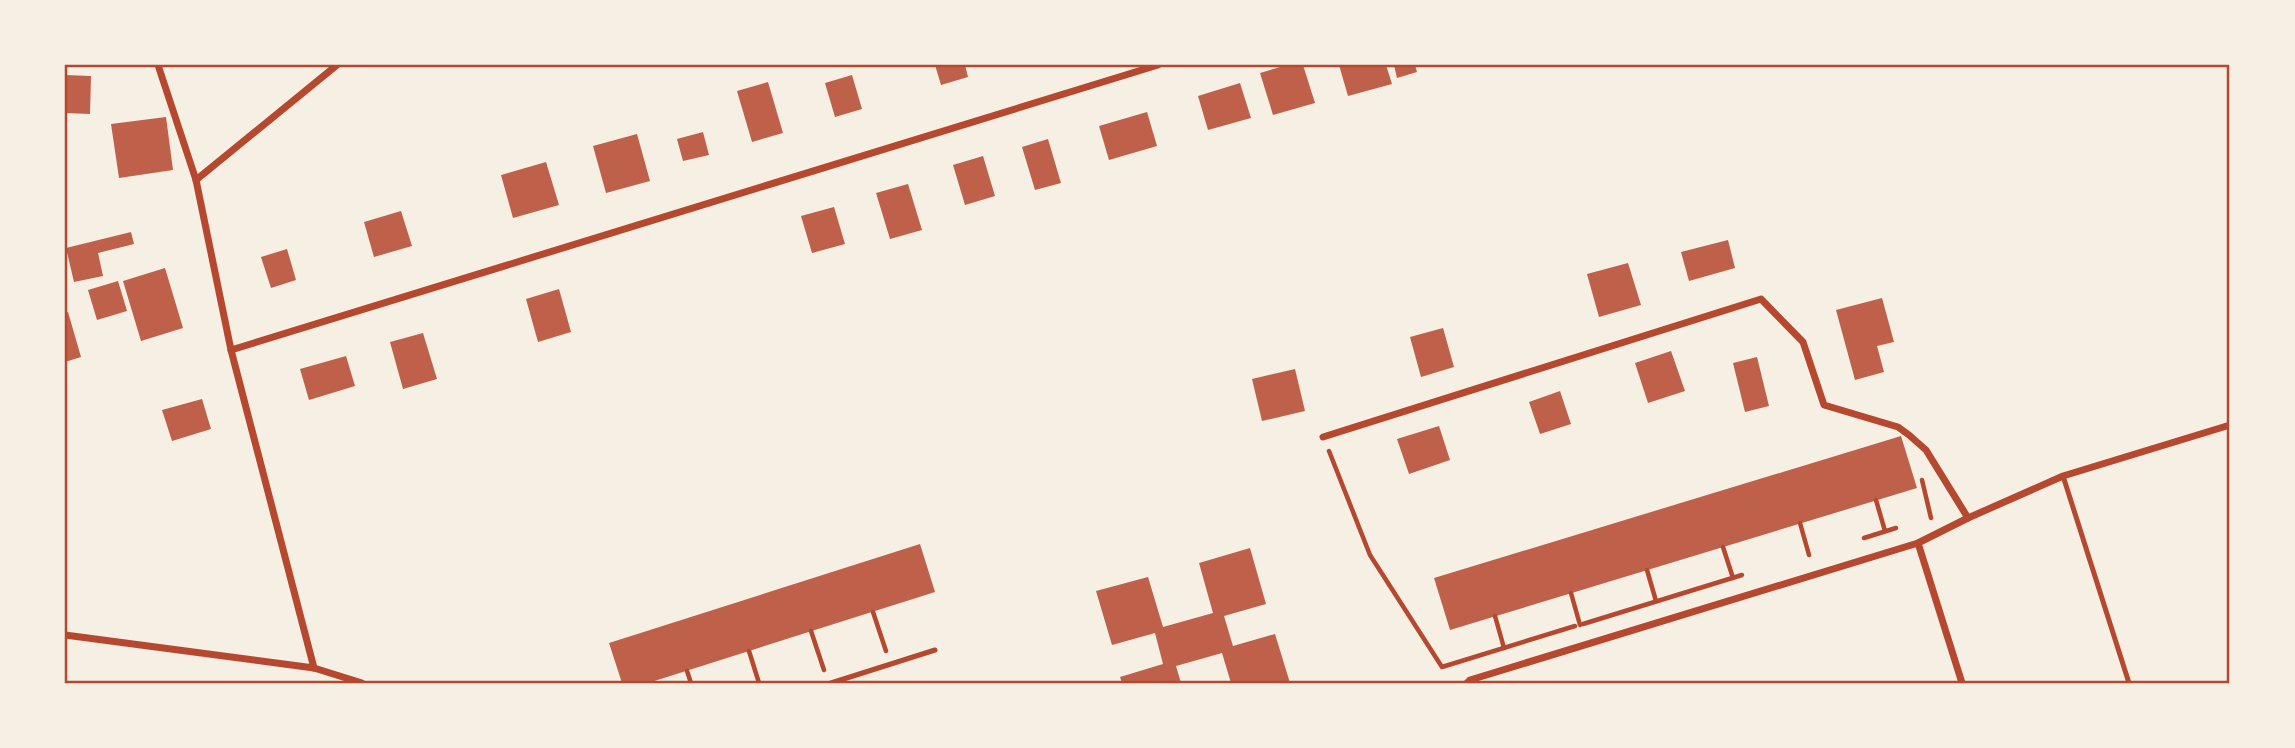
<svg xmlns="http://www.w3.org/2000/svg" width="2295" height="748" font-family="Lato,sans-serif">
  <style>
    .building { fill: #bf614a }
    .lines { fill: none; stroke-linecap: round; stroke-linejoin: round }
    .path { stroke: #b5482f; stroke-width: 4.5 }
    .service { stroke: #b5482f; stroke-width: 5 }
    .minor { stroke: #b5482f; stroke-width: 7 }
    .neatline { fill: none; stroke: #b5482f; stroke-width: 2.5 }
  </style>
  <rect width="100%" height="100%" fill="#f6efe4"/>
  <g class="building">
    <polygon points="935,65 965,65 968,77 941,85"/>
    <polygon points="1287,65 1303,65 1315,103 1273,115 1260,73"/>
    <polygon points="1339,65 1386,65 1392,84 1348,96"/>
    <polygon points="1394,65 1415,65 1417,72 1397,78"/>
    <polygon points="65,75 91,76 90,114 65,113"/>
    <polygon points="852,75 862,109 835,117 825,83"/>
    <polygon points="768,82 783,133 752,142 737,91"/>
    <polygon points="1240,83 1251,118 1208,130 1198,96"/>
    <polygon points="1147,112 1157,146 1109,160 1099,126"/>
    <polygon points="166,117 173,170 119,178 111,124"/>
    <polygon points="703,132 709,155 683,161 677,139"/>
    <polygon points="637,134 650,181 606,193 593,146"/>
    <polygon points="1048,139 1061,183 1035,190 1022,147"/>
    <polygon points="983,156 995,196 965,205 953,165"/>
    <polygon points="546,162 559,205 513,218 501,175"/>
    <polygon points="908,184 922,230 890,239 876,193"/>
    <polygon points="834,207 845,244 812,253 801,216"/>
    <polygon points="401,211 412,246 374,257 364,222"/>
    <polygon points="131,232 134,244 98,253 103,276 74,282 66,248"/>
    <polygon points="1728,240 1735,268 1689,281 1681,252"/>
    <polygon points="287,249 296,280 271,288 261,257"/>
    <polygon points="1628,263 1641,305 1599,317 1587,274"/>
    <polygon points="165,268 183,328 141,341 123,281"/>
    <polygon points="118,281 127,311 97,320 88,290"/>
    <polygon points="559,289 571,332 538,342 526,299"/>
    <polygon points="1882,298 1894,342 1877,346 1884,372 1855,380 1836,310"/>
    <polygon points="68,312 81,357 65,362 65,313"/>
    <polygon points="1443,328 1454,367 1421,377 1410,337"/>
    <polygon points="423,333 437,379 403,389 390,342"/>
    <polygon points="1671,351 1685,391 1648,403 1635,363"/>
    <polygon points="346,356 355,386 309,400 300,369"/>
    <polygon points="1757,357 1769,406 1745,412 1733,363"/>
    <polygon points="1295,369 1305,411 1262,421 1252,379"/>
    <polygon points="1560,391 1571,424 1540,434 1529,402"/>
    <polygon points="202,399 211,429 172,441 162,410"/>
    <polygon points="1439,426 1450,460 1409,474 1397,439"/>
    <polygon points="1901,436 1917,488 1450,630 1434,578"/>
    <polygon points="920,544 935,592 648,683 622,683 609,643"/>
    <polygon points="1250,548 1266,604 1224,616 1233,646 1275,634 1290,683 1231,683 1222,653 1176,666 1181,683 1122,683 1120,677 1163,664 1155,633 1112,645 1096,591 1148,577 1163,627 1213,613 1199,563"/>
  </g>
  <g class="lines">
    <g class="path">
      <polyline points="1329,451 1370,555 1442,667 1575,626"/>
      <polyline points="1922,480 1931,518"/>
      <polyline points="1876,500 1885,531"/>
      <polyline points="1800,523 1809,555"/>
      <polyline points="1864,538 1896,528"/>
      <polyline points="1723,547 1733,578"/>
      <polyline points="1647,570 1656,601"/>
      <polyline points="1571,593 1580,625"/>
      <polyline points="873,612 886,651"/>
      <polyline points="1495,616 1504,648"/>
      <polyline points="1583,624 1742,575"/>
      <polyline points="811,631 824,670"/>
      <polyline points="749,651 759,683"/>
      <polyline points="687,671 691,683"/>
    </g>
    <g class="service">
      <polyline points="2063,476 2129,683"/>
      <polyline points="831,683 935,650"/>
    </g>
    <g class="minor">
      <polyline points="158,65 196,180 231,350 1158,65"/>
      <polyline points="196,180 337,65"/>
      <polyline points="231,350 314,668"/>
      <polyline points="1323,437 1761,299 1803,342 1824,405 1898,427 1909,435 1926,450 1968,518"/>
      <polyline points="1918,543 1962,683"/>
      <polyline points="65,635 314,668 362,683"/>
      <polyline points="1467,683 1470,680 1918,543 1968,518 2063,476 2230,425"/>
    </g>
  </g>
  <rect width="2295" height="748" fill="none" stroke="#f6efe4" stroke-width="133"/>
  <rect x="66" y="66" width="2162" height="616" class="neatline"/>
</svg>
